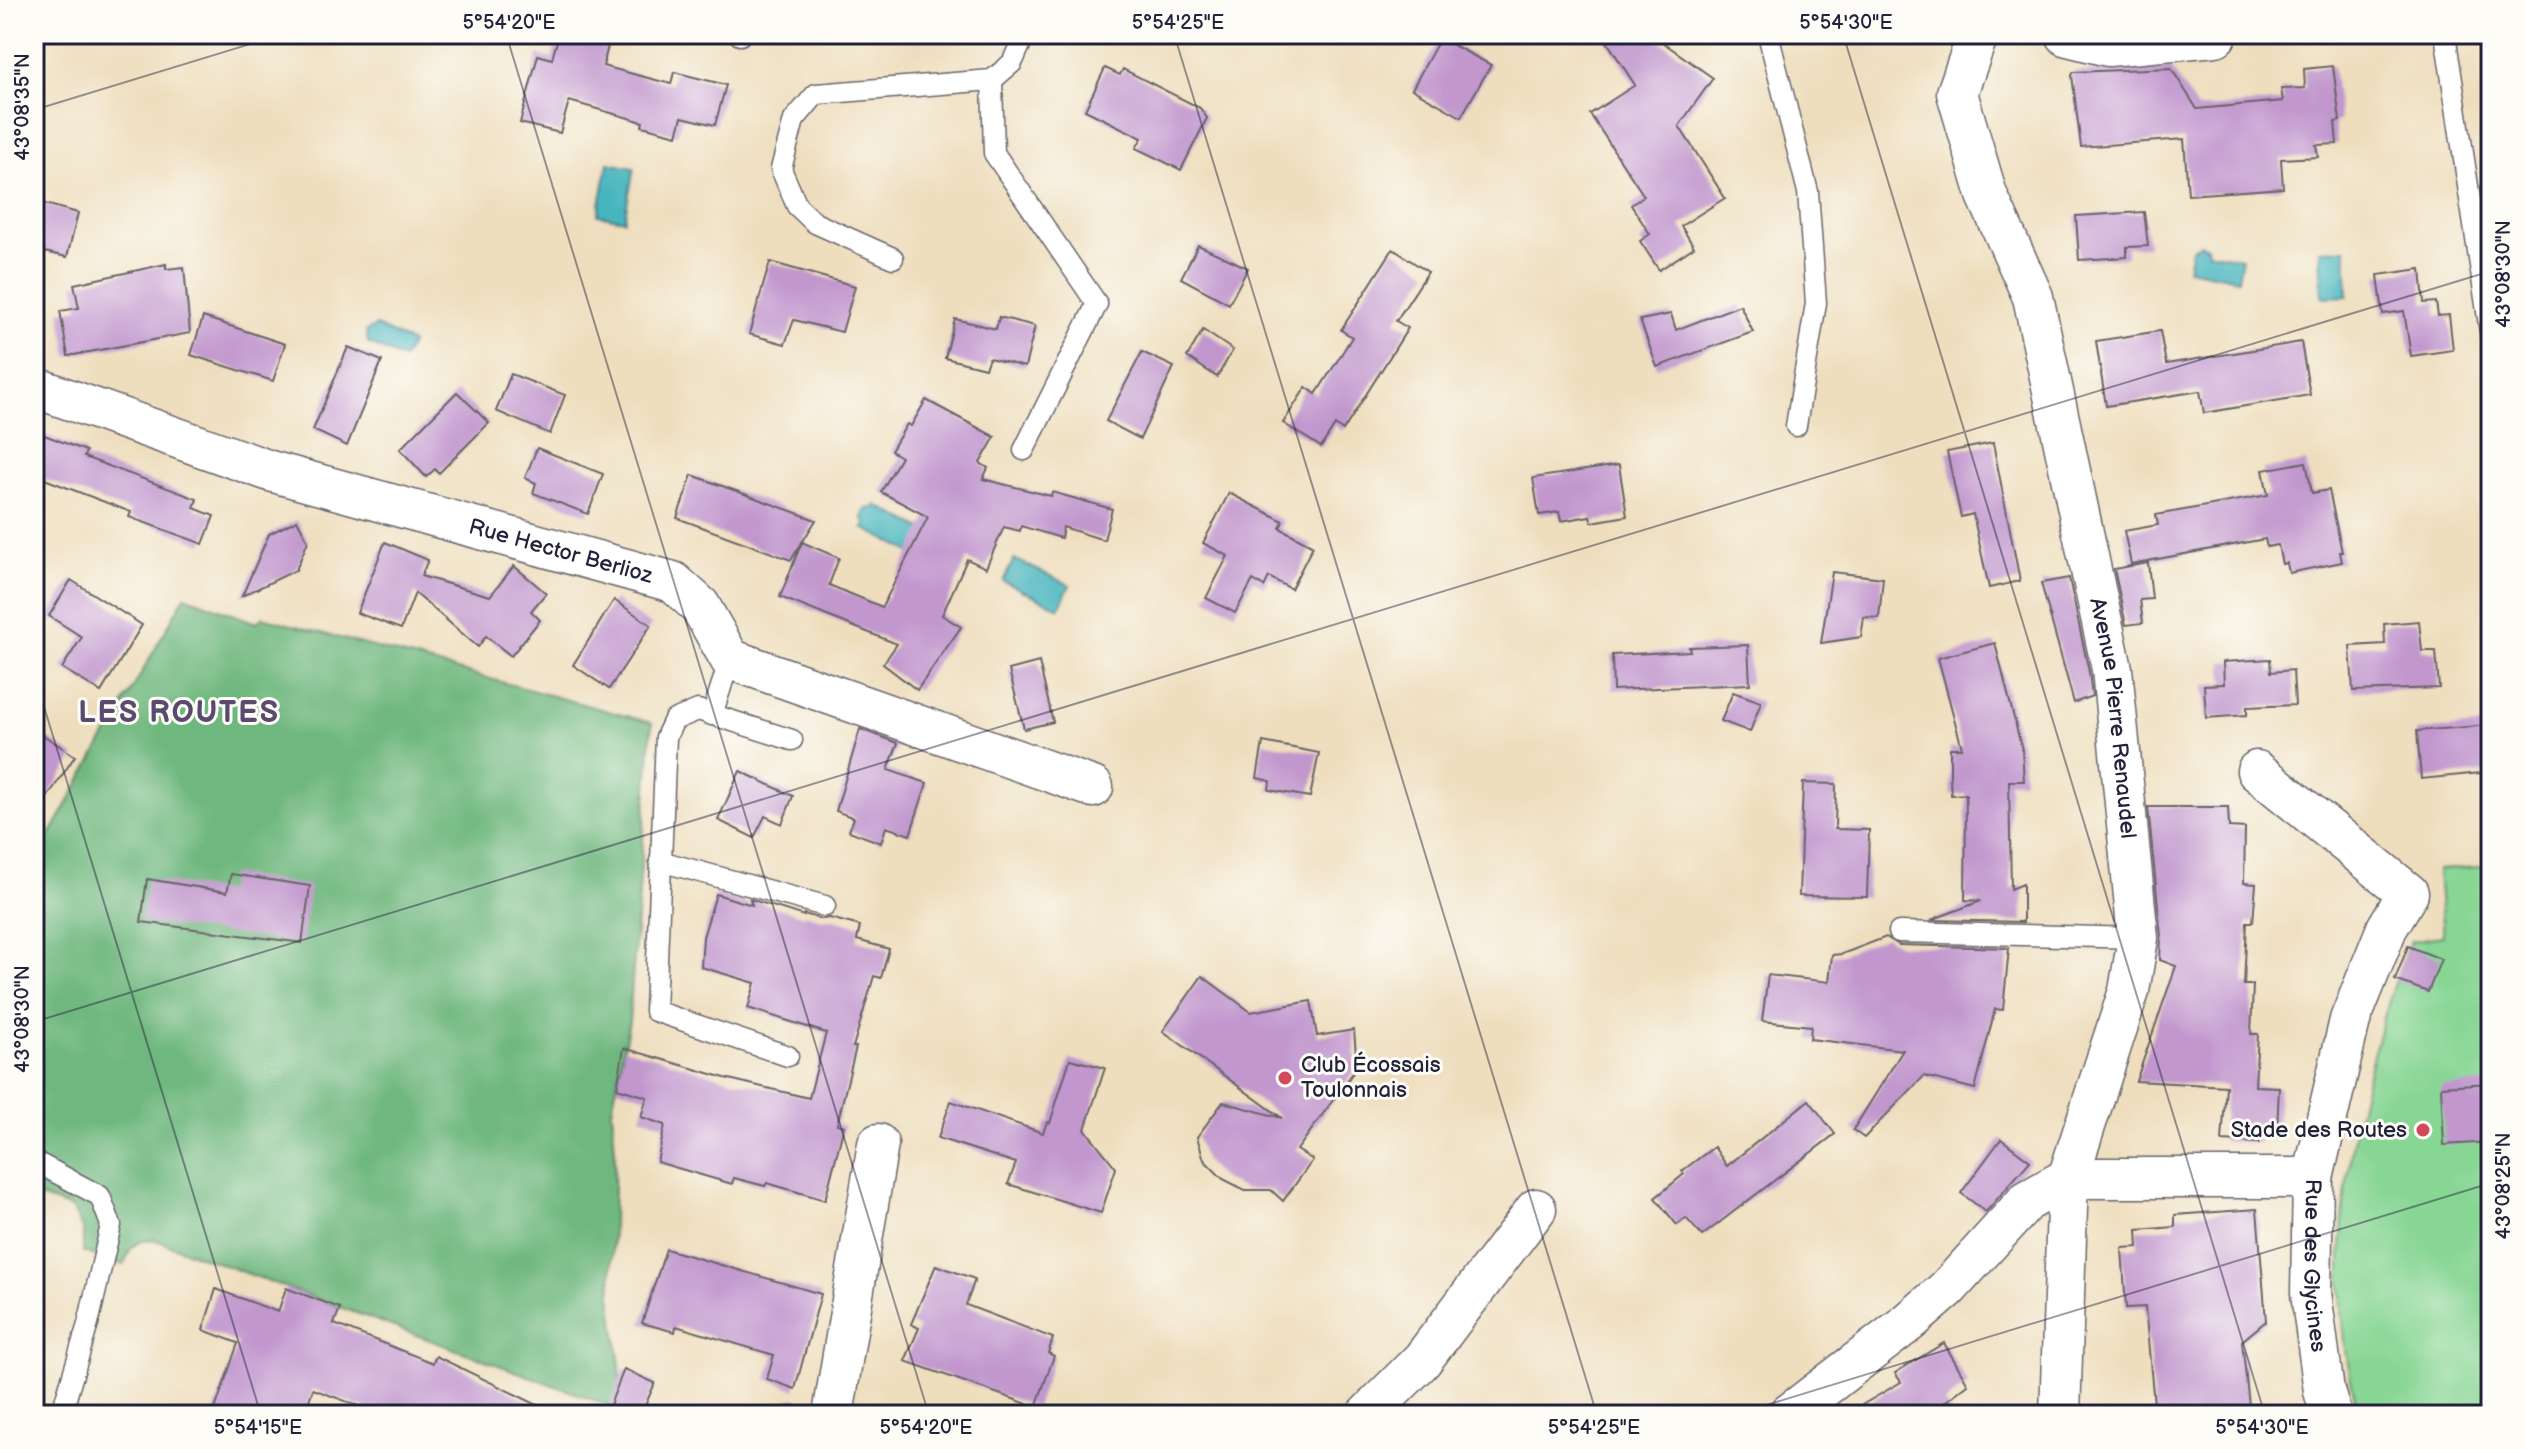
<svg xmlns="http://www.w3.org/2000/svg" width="2525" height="1449" font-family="'Balsamiq Sans',sans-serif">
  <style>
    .green { fill: #88d694; stroke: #557c68; stroke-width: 2 }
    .forest { fill: #6eb77e; stroke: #486c5c; stroke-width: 2 }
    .water { fill: #46b5be; stroke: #346c7c; stroke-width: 2 }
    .building { fill: #c197ce }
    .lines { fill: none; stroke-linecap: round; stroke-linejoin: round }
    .lane-casing { stroke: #696469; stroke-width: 23 }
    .street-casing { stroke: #696469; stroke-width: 43 }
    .secondary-casing { stroke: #696469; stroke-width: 47 }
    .lane { stroke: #fff; stroke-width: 20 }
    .street { stroke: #fff; stroke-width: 40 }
    .secondary { stroke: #fff; stroke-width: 44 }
    .ticks { fill: none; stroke: #22223b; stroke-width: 2; stroke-opacity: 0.45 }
    .poi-dot { fill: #d1495b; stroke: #fdfcf7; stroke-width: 3 }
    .labels { text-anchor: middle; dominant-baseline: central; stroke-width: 6; stroke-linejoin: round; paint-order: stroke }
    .street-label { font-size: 22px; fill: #22223b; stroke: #fdfcf7 }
    .poi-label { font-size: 22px; fill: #22223b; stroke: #fdfcf7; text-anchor: start }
    .district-label { font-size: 30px; font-weight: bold; letter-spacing: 2px; fill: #5a4b6e; stroke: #fdfcf7 }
    .neatline { fill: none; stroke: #22223b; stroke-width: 3 }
    .ticks-label { font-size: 20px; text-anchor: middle; fill: #22223b }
  </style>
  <rect width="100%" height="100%" fill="#fdfcf7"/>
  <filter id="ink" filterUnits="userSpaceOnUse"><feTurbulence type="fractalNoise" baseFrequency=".0125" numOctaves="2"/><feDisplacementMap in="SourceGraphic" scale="16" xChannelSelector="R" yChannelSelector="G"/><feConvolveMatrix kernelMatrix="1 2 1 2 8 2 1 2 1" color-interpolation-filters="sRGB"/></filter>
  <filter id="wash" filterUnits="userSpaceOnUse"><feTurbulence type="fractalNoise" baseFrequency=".006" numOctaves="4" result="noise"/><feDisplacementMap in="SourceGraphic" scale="32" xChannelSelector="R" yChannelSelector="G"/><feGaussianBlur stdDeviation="1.8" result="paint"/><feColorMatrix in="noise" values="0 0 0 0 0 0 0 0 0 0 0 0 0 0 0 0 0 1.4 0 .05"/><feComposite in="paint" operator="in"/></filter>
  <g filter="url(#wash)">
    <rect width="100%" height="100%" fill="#eedebe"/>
    <path class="green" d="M2491,866V1415H2359C2317,1256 2354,1092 2410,941L2443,936L2438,870Z"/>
    <path class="forest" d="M185,596L256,623L263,617L652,723L629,1021L612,1110L615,1151L611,1296L620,1366L619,1409L153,1239C134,1241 129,1248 124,1265L83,1252V1230L72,1208L34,1195V863Z"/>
    <g class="water">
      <polygon points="608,163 634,168 624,220 598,215"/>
      <polygon points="2200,243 2207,246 2208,252 2242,258 2238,279 2188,269 2192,248"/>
      <polygon points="2346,249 2348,296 2322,297 2320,250"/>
      <polygon points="376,326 412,343 403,359 368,343 366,331"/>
      <polygon points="876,505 930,533 918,556 863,528 866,522 863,520 864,512 868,508 872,509"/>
      <polygon points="1014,559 1070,585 1059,608 1003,581"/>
      <polygon points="794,1399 804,1404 806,1415 779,1415 786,1402"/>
    </g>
    <g id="blocks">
      <g class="building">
        <polygon points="559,34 611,34 603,66 671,84 674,72 726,85 715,125 682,117 677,135 642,126 643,122 569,101 560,133 520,123 538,55 552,59"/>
        <polygon points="1602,34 1651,34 1713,78 1679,126 1725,198 1681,226 1694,247 1659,270 1640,241 1650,234 1631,205 1644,196 1590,114 1635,85"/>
        <polygon points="1440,38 1491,65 1461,117 1412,89"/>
        <polygon points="2333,66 2340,121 2335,122 2337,144 2316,145 2318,157 2281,159 2283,188 2188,195 2184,139 2081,147 2072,75 2074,72 2171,68 2197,109 2283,101 2281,89 2305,88 2304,69"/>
        <polygon points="1105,68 1120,75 1123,69 1200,108 1207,118 1181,170 1136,148 1142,138 1085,110"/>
        <polygon points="34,201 78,213 67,257 36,250 39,236 34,234"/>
        <polygon points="2144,212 2148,246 2127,247 2127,257 2079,260 2076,216"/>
        <polygon points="1198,245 1248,268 1229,304 1181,278"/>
        <polygon points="1393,249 1428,272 1396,321 1408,328 1343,431 1335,425 1321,447 1283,423 1306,387 1316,394 1336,363 1352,337 1341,330"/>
        <polygon points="770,262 855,286 842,332 794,320 785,344 749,334"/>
        <polygon points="166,264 166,269 184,267 190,333 68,356 60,311 79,308 74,284"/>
        <polygon points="2421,269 2424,303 2436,302 2438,316 2449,315 2453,350 2411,356 2404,311 2383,314 2378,275"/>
        <polygon points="1740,305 1753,332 1657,367 1640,320 1671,314 1676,330"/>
        <polygon points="203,317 285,344 273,381 191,355"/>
        <polygon points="999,317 1035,326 1025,367 989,358 985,368 945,358 955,319 996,329"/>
        <polygon points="1203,330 1233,350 1217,377 1187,357"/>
        <polygon points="2160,331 2166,364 2301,342 2310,395 2204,413 2200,391 2106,406 2096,341"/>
        <polygon points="348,347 382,361 347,446 313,430"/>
        <polygon points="1142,352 1174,367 1140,439 1106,421"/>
        <polygon points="511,374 565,395 550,434 496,411"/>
        <polygon points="457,392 489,423 439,473 435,469 426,477 400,449"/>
        <polygon points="926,400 995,437 980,463 988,468 983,479 1051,496 1052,492 1112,509 1104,540 1063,527 1061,538 1021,526 1020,531 1004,527 986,568 967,559 942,615 961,627 917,690 883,664 897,644 780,597 802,542 839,558 829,585 882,607 928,517 881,492 901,457 891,451 907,424 911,426"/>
        <polygon points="34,431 86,451 84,457 197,499 194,508 214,516 203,544 129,517 131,512 34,475"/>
        <polygon points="1993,443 2020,581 1989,588 1973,514 1961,517 1947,452"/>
        <polygon points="537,448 603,474 588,514 533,493 536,483 525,478"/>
        <polygon points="2306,462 2312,493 2329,490 2342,552 2340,552 2342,562 2289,573 2287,563 2282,564 2278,545 2267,547 2265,539 2131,564 2124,531 2158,525 2156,515 2268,495 2263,470"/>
        <polygon points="1619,465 1627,516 1592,522 1590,516 1561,521 1559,512 1539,515 1533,478"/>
        <polygon points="692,475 816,520 791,560 677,518"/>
        <polygon points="1229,493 1283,521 1280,528 1313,546 1291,589 1269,577 1264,587 1253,580 1235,613 1206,598 1228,556 1203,543"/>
        <polygon points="297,520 308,541 296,570 242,596 269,534"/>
        <polygon points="385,542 428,560 421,576 490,596 514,566 546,593 531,611 540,620 511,656 486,636 478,647 415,593 401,629 357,613"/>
        <polygon points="2148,563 2152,599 2140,600 2143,623 2126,625 2114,569"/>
        <polygon points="1832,572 1883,578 1879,618 1864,617 1861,637 1821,643"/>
        <polygon points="2069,578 2089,672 2092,696 2074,703 2041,583"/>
        <polygon points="71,580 142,625 101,692 62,668 82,637 49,616"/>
        <polygon points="614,600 651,625 609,689 573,665"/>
        <polygon points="2419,621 2422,651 2436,651 2439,688 2353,691 2350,646 2385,644 2384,624"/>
        <polygon points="1995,643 2022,750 2024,781 2009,781 2011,889 2023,884 2023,922 1931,920 1981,901 1965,900 1966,794 1951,795 1950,777 1950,748 1962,748 1938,658"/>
        <polygon points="1748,645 1750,684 1613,690 1612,655 1690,651 1689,647"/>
        <polygon points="2270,659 2271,672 2293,670 2295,705 2247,707 2247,715 2206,718 2204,685 2224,684 2223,662"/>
        <polygon points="1039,662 1053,722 1024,729 1009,670"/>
        <polygon points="1733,692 1761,702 1750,732 1721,721"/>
        <polygon points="2491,725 2491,772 2421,779 2417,731"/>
        <polygon points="34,729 75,756 34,817"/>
        <polygon points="860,729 898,743 888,770 927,783 910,835 886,827 881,843 849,831 854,818 836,811"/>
        <polygon points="1263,742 1319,753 1310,797 1269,790 1270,781 1257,778"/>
        <polygon points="740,771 793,796 782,824 765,816 754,838 718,820"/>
        <polygon points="1803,783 1836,784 1835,829 1869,830 1867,897 1799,896"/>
        <polygon points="2148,807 2228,807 2229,827 2245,828 2244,883 2256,884 2253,922 2247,922 2244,985 2253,985 2251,1034 2258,1034 2255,1086 2279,1087 2277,1131 2260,1131 2259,1143 2222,1141 2226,1086 2136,1081 2176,966 2160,960 2161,936"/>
        <polygon points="231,874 310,886 302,943 141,922 147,879 227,892"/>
        <polygon points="716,894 752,905 750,899 804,916 804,914 822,919 830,918 860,926 857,940 889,949 881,978 874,976 853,1047 856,1047 837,1124 844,1126 825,1200 767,1183 765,1186 734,1178 732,1184 657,1162 665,1125 641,1117 647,1097 617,1088 624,1048 725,1078 809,1098 826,1033 748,1008 755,983 701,967 703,937"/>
        <polygon points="1886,937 1899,945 2009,948 2003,1010 1995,1009 1975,1089 1924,1076 1864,1138 1853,1130 1903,1050 1810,1039 1811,1026 1762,1021 1768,975 1829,982 1832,955 1842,954"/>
        <polygon points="2408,946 2441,959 2428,992 2395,980"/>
        <polygon points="1202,976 1251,1012 1311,1001 1317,1036 1354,1030 1357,1067 1297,1150 1313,1160 1283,1201 1271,1190 1245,1190 1223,1179 1204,1160 1197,1137 1223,1102 1282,1118 1163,1031"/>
        <polygon points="1070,1059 1105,1068 1085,1129 1116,1168 1101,1213 1008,1184 1016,1163 938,1138 951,1101 1043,1133 1047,1122 1050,1123"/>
        <polygon points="2491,1083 2491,1142 2444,1145 2441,1086"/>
        <polygon points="1809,1100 1835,1134 1702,1236 1686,1218 1677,1225 1655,1198 1684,1174 1682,1171 1714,1147 1727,1166"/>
        <polygon points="2001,1139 2030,1161 1986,1212 1961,1193"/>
        <polygon points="2257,1209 2266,1321 2242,1341 2250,1415 2155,1415 2145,1307 2126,1308 2122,1248 2138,1247 2137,1230 2175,1227 2175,1215"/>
        <polygon points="666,1249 821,1294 795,1389 767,1379 774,1355 676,1326 675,1332 642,1323"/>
        <polygon points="936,1265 975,1279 966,1305 1053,1338 1048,1353 1054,1356 1036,1407 905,1361 919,1328 911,1324"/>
        <polygon points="286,1288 340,1308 334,1324 433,1363 436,1356 558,1415 383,1415 313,1389 304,1415 213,1415 238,1343 203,1330 216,1289 278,1312"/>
        <polygon points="1944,1343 1968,1384 1945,1402 1952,1415 1845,1415 1901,1382 1895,1373"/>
        <polygon points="624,1369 655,1383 641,1415 606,1415"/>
      </g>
    </g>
  </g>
  <g filter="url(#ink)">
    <use href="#blocks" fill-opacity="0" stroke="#696469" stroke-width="2"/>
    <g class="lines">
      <g class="lane-casing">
        <g id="lane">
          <polyline points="1768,34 1808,192 1816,303 1796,426"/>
          <polyline points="2445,34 2491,338"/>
          <polyline points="740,35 740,34"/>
          <polyline points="992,80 994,153 1097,304 1024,450"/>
          <polyline points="893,258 815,223 797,206 781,169 794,120 816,94 992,80 1012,63 1025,34"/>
          <polyline points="712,715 730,659"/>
          <polyline points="660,861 825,906"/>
          <polyline points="1899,932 2138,938"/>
          <polyline points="788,1056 655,1011 666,737 674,720 698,710 792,740"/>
          <polyline points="34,1161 100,1196 111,1225 88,1324 61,1415"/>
        </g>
      </g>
      <g class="street-casing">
        <g id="street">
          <path id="s1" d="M1978,34L1957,93L1987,195L2033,297L2112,669L2138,938L2129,991L2068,1178L2060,1415"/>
          <path id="s2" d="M34,387L270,471L673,582L700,606L730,659L1093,787"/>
          <path id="s3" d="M2257,771L2408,893L2387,928L2350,1020L2313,1178L2311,1293L2324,1391L2331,1415"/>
          <polyline points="833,1415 878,1144"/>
          <polyline points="1367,1415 1422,1360 1536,1209"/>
          <polyline points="1788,1415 1909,1322 1947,1289 2027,1201 2068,1178 2313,1178"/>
        </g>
      </g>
      <g class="secondary-casing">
        <polyline id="secondary" points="2068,34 2108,44 2215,34"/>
      </g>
      <use href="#lane" class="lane"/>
      <use href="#street" class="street"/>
      <use href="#secondary" class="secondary"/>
    </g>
  </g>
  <path class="ticks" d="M506,34L929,1415M1174,34L1597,1415M1843,34L2265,1415M34,110L283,34M34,674L261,1415M34,1022L2491,271M1734,1415L2491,1183"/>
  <g class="poi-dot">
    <circle cx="1285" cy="1078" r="8"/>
    <circle cx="2423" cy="1130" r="8"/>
  </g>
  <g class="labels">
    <g class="street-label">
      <text stroke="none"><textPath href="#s2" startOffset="552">Rue Hector Berlioz</textPath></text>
      <text stroke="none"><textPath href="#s1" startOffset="710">Avenue Pierre Renaudel</textPath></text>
      <text stroke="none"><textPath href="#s3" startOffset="584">Rue des Glycines</textPath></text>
    </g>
    <g class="poi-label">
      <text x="1301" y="1065">Club Écossais<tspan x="1301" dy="25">Toulonnais</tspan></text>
      <text x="2407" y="1130" text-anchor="end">Stade des Routes</text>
    </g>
    <g class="district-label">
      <text x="179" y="713">LES ROUTES</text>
    </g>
  </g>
  <rect width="2525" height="1449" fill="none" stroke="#fdfcf7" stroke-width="88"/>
  <rect x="44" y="44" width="2437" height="1361" class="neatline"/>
  <g class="ticks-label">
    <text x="509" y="29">5°54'20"E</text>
    <text x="1178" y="29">5°54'25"E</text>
    <text x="1846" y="29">5°54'30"E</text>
    <text transform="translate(22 107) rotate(-90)" y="7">43°08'35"N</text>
    <text transform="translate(2503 274) rotate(-90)" y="7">43°08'30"N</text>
    <text transform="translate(22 1019) rotate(-90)" y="7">43°08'30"N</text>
    <text transform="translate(2503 1186) rotate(-90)" y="7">43°08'25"N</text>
    <text x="258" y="1434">5°54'15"E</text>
    <text x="926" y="1434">5°54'20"E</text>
    <text x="1594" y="1434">5°54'25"E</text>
    <text x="2262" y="1434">5°54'30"E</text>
  </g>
</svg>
